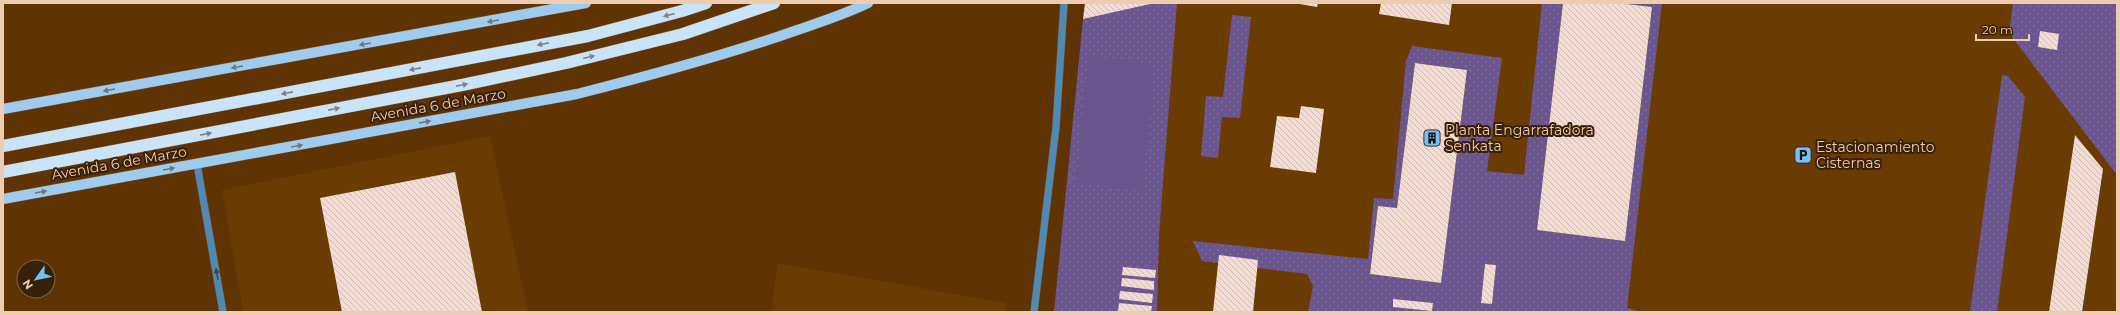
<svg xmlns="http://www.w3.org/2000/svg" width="2120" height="315" font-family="Montserrat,sans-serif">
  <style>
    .built { fill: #6b3b04 }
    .grass { fill: url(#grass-dots); fill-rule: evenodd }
    .garden { fill: #6b558e }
    .building { fill: url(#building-back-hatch) }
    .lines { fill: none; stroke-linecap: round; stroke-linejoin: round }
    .minor-casing { stroke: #7b5226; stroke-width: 8 }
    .major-casing { stroke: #7b5226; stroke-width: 11 }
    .highway-casing { stroke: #7b5226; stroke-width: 13 }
    .minor { stroke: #4e8ab4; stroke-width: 7 }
    .major { stroke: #9fccee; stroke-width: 10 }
    .highway { stroke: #c9e4f8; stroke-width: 12 }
    .oneway { fill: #818280 }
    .oneway2 { fill: #6c767b }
    .oneway3 { fill: #404544 }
    .labels { text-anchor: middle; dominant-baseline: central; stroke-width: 4; stroke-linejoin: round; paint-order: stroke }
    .street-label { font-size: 14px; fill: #edccb1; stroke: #392008 }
    .poi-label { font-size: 14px; fill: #edccb1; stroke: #392008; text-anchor: start }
  </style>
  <defs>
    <pattern id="grass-dots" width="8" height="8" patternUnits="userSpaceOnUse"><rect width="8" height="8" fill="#6b558e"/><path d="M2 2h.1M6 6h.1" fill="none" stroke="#806c9c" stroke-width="1.8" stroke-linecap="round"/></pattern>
    <pattern id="building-back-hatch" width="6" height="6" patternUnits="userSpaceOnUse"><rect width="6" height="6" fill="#f2dcd3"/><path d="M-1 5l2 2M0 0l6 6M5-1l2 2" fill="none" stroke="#d0bcb3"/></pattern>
  </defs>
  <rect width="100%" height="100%" fill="#5f3303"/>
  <g class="built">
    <polygon points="1085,3 2117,3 2117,312 1054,312"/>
    <polygon points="490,136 528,312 243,312 222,190"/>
    <polygon points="778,263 1006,303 1005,312 771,312"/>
  </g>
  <g class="grass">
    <polygon points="1148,3 1177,3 1159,234 1157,312 1054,312 1083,19"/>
    <path d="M1542,3H1563L1537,230L1625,241L1652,7L1618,3H1662L1627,308L1642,312H1308L1313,286L1307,274L1202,261L1193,241L1368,259L1374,198L1393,199L1406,61L1412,46L1502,58L1487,171L1524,175ZM1415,63L1467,70L1441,283L1370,274L1378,206L1397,208ZM1485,264L1496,265L1492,304L1481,302Z"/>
    <polygon points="2013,3 2117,3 2117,175 2009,33"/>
    <polygon points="1232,15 1251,17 1240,118 1222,117 1218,158 1201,156 1206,96 1223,97"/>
    <polygon points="2002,75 2008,76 2025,97 1997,312 1970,312"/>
  </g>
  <polygon class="garden" points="1088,57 1154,63 1143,190 1076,184"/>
  <g class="building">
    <polygon points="1085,3 1150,3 1150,4 1083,19"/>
    <polygon points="1294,3 1318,3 1317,7"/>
    <polygon points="1381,3 1452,3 1449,25 1379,14"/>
    <polygon points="1563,3 1618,3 1652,7 1625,241 1537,230"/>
    <polygon points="2040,31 2059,34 2057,50 2038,47"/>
    <polygon points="1415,63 1467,70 1441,283 1370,274 1378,206 1397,208"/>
    <polygon points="1301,106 1324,109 1316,173 1270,167 1277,116 1299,118"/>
    <polygon points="2075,135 2103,169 2082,312 2049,312"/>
    <polygon points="455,172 482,312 342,312 320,198"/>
    <polygon points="1219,255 1258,260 1253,312 1213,312"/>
    <polygon points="1485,264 1496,265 1492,304 1481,303"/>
    <polygon points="1123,267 1156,270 1155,278 1122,275"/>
    <polygon points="1122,278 1154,281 1154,290 1121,286"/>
    <polygon points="1120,291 1153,294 1152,303 1119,299"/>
    <polygon points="1393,299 1433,303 1432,311 1393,307"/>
    <polygon points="1119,303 1152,306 1151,312 1118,311"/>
  </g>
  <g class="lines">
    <g class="minor-casing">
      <g id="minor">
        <polyline points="197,164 223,312"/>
        <polyline points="1034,312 1056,127 1064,3"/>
      </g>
    </g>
    <g class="major-casing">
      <g id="major">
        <polyline points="3,109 586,3"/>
        <path d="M3,199L577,94C644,77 711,59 777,37C808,26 839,17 868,3"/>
      </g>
    </g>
    <g class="highway-casing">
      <g id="highway">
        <polyline points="3,146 588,36 682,11 706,3"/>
        <polyline points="3,172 462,85 566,63 683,34 774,3"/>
      </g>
    </g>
    <use href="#minor" class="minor"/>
    <use href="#major" class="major"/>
    <use href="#highway" class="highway"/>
  </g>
  <defs><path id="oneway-solid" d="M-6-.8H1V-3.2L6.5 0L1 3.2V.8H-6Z"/></defs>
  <g class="oneway">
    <use href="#oneway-solid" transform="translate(669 15) rotate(165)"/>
    <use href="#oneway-solid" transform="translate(543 44) rotate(169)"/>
    <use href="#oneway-solid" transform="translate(589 57) rotate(-14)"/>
    <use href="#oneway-solid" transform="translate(415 69) rotate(169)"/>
    <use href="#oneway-solid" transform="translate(462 85) rotate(-11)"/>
    <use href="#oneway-solid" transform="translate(287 93) rotate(169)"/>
    <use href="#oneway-solid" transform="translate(334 109) rotate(-11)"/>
    <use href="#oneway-solid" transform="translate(206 134) rotate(-11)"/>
  </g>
  <g class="oneway2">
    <use href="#oneway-solid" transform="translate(493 21) rotate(170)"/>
    <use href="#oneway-solid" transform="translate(365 44) rotate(170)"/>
    <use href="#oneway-solid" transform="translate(237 67) rotate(170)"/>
    <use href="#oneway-solid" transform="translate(109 90) rotate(170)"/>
    <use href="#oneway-solid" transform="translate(425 122) rotate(-10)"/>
    <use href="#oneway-solid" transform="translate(297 146) rotate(-10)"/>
    <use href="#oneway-solid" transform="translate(169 169) rotate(-10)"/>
    <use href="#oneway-solid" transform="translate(41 192) rotate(-10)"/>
  </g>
  <use class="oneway3" href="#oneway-solid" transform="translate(217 274) rotate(-100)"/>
  <defs>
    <g id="building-square" transform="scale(0.9)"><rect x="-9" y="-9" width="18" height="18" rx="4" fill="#74c0f6" stroke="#392008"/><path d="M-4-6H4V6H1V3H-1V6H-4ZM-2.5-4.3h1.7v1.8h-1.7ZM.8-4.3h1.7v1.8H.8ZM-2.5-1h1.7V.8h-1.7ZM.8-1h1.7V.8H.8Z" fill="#111"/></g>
    <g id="parking-square" transform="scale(0.9)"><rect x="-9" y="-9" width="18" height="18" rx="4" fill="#74c0f6" stroke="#392008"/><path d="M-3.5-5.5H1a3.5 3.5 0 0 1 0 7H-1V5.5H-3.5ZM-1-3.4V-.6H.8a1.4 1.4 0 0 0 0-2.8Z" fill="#111"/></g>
  </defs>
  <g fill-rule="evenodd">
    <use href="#building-square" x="1432" y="138"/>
    <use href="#parking-square" x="1803" y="155"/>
  </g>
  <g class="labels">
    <g class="street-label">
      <text transform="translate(438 105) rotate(-10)">Avenida 6 de Marzo</text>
      <text transform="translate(119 163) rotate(-10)">Avenida 6 de Marzo</text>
    </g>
    <g class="poi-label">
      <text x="1445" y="130">Planta Engarrafadora<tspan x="1445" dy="16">Senkata</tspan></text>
      <text x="1816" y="147">Estacionamiento<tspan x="1816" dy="16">Cisternas</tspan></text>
    </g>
  </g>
  <rect width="2120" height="315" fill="none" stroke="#edccb1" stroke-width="8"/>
  <g transform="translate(36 279) rotate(237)"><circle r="19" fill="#392008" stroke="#81654c"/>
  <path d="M0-3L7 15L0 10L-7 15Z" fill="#74c0f6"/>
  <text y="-6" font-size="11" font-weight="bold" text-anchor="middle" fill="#edccb1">N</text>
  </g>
  <path d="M1976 34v6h53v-6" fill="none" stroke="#edccb1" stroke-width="2"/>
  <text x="1982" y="34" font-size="12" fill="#edccb1" stroke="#392008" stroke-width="3" paint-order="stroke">20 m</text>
</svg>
